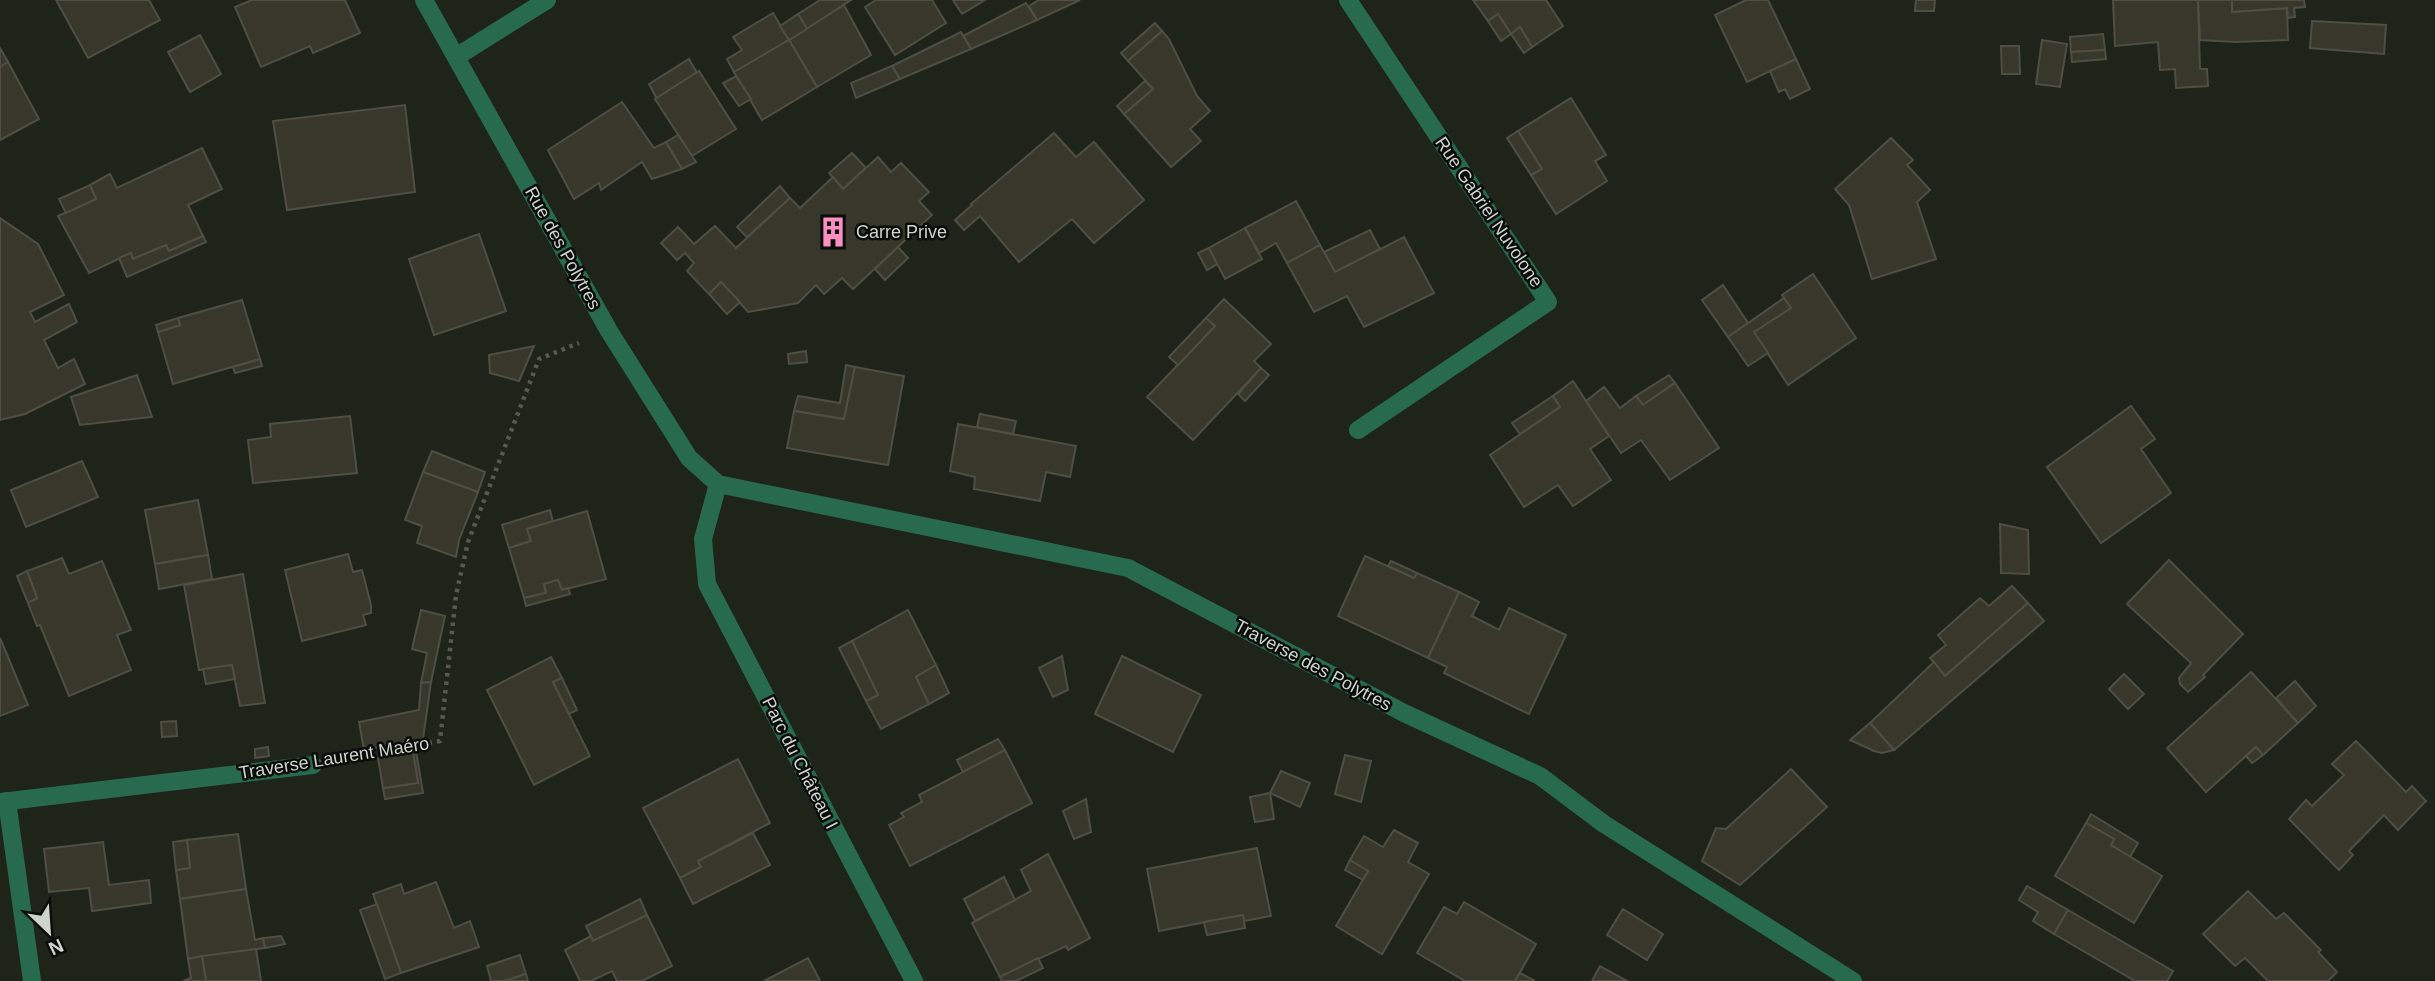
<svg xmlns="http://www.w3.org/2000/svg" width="2435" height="981" font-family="Helvetica,sans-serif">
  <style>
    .building { fill: #37372b; stroke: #4f4e42; stroke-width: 2 }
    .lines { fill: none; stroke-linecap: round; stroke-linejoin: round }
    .path { stroke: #555a51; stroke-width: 4.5; stroke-dasharray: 3.5 5; stroke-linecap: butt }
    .minor { stroke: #276a4e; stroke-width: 18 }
    .labels { text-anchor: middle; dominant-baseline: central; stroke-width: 5; stroke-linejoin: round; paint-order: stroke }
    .street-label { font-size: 18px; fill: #ced3cc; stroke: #090c08 }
    .poi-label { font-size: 18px; fill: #ced3cc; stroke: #090c08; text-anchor: start }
  </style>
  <rect width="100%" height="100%" fill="#1e241a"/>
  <g class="building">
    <polygon points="56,0 149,0 160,20 88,58"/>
    <polygon points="252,0 345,0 360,33 313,53 310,46 261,67 235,7"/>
    <polygon points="820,0 851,0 807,29 798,14"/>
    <polygon points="876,0 932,0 946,23 895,55 865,7"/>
    <polygon points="953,0 985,0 962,14"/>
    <polygon points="1039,0 1080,0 1037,20 1029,6"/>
    <polygon points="1473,0 1546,0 1563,26 1532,47 1520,27 1511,34 1498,14 1488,21"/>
    <polygon points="1746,0 1768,0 1796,59 1747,82 1715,15"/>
    <polygon points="1916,0 1935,0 1934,11 1915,11"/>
    <polygon points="2113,0 2198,0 2200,69 2207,69 2208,86 2176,88 2175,69 2160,70 2158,42 2115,46"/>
    <polygon points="2198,0 2232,0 2232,12 2287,8 2288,40 2236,42 2200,40"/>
    <polygon points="2232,0 2304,0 2305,7 2294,8 2295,17 2288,18 2287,8 2232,12"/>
    <polygon points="1026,3 1037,20 971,49 963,36"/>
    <polygon points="844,5 871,55 817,87 789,40"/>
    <polygon points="773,13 789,40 734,72 727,59 742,50 733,37"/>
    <polygon points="798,14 807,29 789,40 780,26"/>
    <polygon points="1498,14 1511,34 1501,41 1488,21"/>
    <polygon points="2312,21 2386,25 2384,54 2310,48"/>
    <polygon points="1155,23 1162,31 1128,61 1121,53"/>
    <polygon points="1520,27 1532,47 1524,53 1511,34"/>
    <polygon points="1162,31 1169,39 1197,96 1210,111 1190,129 1201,141 1171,167 1124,114 1153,89 1128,61"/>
    <polygon points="961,32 971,49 900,79 892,66"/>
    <polygon points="2103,34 2105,50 2071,52 2070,37"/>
    <polygon points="200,35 221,74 190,92 168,52"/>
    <polygon points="789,40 817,87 762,120 734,72"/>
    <polygon points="2042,40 2067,44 2060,87 2036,84"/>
    <polygon points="2001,46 2019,46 2020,74 2002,74"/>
    <polygon points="0,48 8,62 0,67"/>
    <polygon points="2105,50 2106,59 2072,62 2071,52"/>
    <polygon points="689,59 697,73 657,99 649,84"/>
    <polygon points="1796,59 1810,89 1790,99 1785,89 1779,92 1770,71"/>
    <polygon points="8,62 39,119 0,140 0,67"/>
    <polygon points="892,66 900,79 856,98 851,83"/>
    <polygon points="699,71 736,129 692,156 655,99"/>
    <polygon points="736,76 751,99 739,106 723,83"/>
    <polygon points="1145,81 1153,89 1124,114 1117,106"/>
    <polygon points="1571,98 1606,155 1595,161 1607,181 1556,214 1531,175 1542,169 1518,131"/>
    <polygon points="622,102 654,148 666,142 682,169 652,179 642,162 601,190 599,183 574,199 548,150"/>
    <polygon points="405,105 415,192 287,210 273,121"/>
    <polygon points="1518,131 1542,169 1531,175 1507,138"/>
    <polygon points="1054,133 1076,157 1094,142 1144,200 1094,243 1072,219 1019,262 980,216 964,230 955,220 972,205 971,204"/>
    <polygon points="678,135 696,162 682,169 666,142"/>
    <polygon points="1891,138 1913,160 1907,165 1930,190 1917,202 1936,259 1872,279 1849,205 1835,189"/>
    <polygon points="202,148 222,189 188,205 203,236 169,251 166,245 133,259 131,253 89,273 58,216 96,199 90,185 110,174 117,188"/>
    <polygon points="852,153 866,168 843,189 829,173"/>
    <polygon points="878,157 891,172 901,163 929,192 919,201 932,215 853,289 842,278 824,294 816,285 798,303 748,312 721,282 709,294 687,271 694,263 685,253 677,260 661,243 678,227 694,244 715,226 736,248 790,198 800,208 833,177 843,189"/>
    <polygon points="90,185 96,199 66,213 59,199"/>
    <polygon points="780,186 790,198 747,237 737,227"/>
    <polygon points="1296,201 1320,245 1287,263 1276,243 1259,253 1245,228"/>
    <polygon points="0,218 38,244 64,295 30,312 35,322 69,304 77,322 44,340 58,368 74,359 85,384 25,414 0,420"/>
    <polygon points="1245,228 1262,259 1225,279 1209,248"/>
    <polygon points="1370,230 1380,249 1335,272 1324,252"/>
    <polygon points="479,234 506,311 434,335 409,259"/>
    <polygon points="203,236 206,242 127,277 119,258 131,253 133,259 166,245 169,251"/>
    <polygon points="1404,237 1434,293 1364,327 1347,296 1314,312 1287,263 1320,245 1335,272"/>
    <polygon points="898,247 908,258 885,280 875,269"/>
    <polygon points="1209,248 1217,264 1207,270 1198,253"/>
    <polygon points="1813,274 1856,338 1788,385 1754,332 1791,308 1782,295"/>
    <polygon points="721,282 740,302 727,314 709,294"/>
    <polygon points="1723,285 1748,323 1728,337 1702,300"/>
    <polygon points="1784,298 1791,308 1754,332 1768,353 1748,366 1728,337"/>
    <polygon points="1224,299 1271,344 1254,361 1261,368 1193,440 1147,397 1215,326 1206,318"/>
    <polygon points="242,300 260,359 173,384 158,332 180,325 178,318"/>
    <polygon points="178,318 180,325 158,332 156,325"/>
    <polygon points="1206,318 1215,326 1178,365 1169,357"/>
    <polygon points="534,346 519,381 490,373 489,355"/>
    <polygon points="806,351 807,362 789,364 788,354"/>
    <polygon points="260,359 262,366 235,373 233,367"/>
    <polygon points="846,365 855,367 844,419 794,411 798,396 840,403"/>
    <polygon points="855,367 904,376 888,465 787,448 794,411 844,419"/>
    <polygon points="1261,368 1269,375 1245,401 1238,394"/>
    <polygon points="137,375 152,417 80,425 71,397"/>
    <polygon points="1669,375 1675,383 1643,405 1636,396"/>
    <polygon points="1573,381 1609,436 1590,449 1611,480 1573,506 1558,485 1524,507 1490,455 1560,407 1553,396"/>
    <polygon points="1675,383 1719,448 1670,480 1641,440 1621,453 1586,401 1604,387 1620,408 1636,396 1643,405"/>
    <polygon points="1553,396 1560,407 1520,434 1512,423"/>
    <polygon points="2131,406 2155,439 2141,449 2171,493 2101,543 2047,467"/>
    <polygon points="980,414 1016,421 1013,434 977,427"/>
    <polygon points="350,416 357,473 253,483 248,440 271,437 270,424"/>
    <polygon points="958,424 1076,446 1070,477 1046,472 1040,501 974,489 975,477 950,471"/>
    <polygon points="432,451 485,472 478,492 423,472"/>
    <polygon points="82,461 98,497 26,527 11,490"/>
    <polygon points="423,472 478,492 459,540 456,557 417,543 422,526 405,520"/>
    <polygon points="198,500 208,555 155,564 145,510"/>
    <polygon points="550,510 553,522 527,529 531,541 509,548 502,525"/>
    <polygon points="587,511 606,579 562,590 558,580 544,584 546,593 524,598 509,548 531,541 527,529"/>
    <polygon points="2000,524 2028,530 2029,574 2001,573"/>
    <polygon points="348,554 353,572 362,570 371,605 371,613 363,615 366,625 302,641 285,570"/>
    <polygon points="208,555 212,579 159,589 155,564"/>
    <polygon points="1365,556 1414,578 1417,573 1459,592 1428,658 1338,616"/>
    <polygon points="62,558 69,574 102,561 131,630 117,635 131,670 69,696 40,625 37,626 28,603 37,598 27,571"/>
    <polygon points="2169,560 2243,634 2203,675 2205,677 2188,692 2180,684 2179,678 2191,663 2127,604"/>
    <polygon points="1391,561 1417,573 1414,578 1388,566"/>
    <polygon points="27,571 37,598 28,603 17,576"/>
    <polygon points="243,574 265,703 240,706 232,665 199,670 184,585"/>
    <polygon points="558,580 562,590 568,588 570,594 526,606 524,598 546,593 544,584"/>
    <polygon points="2012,586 2028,603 1945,676 1930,658 1946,645 1938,635 1980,598 1989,606"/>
    <polygon points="1459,592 1479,602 1472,616 1499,630 1509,608 1566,635 1529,714 1444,673 1447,667 1428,658"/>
    <polygon points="2028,603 2044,621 1894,750 1870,723 1934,662 1945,676"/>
    <polygon points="421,610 445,616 431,682 421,683 427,653 412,649"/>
    <polygon points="908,610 936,665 916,677 929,704 881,729 866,701 878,695 852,641"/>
    <polygon points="0,638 28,705 0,716"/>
    <polygon points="852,641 878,695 866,701 839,648"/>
    <polygon points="1062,656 1068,690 1053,697 1039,668"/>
    <polygon points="1122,656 1201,695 1173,752 1095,714"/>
    <polygon points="551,657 562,678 553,682 590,756 534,785 487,690"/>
    <polygon points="232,665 235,679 206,684 203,669"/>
    <polygon points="936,665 949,693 929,704 916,677"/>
    <polygon points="2251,672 2298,723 2263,755 2256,747 2206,792 2167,748"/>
    <polygon points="2124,674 2144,694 2128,709 2109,689"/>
    <polygon points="562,678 577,710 569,714 553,682"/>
    <polygon points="2295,681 2316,706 2298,723 2276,698"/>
    <polygon points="431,682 423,739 364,750 359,722 419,710 421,683"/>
    <polygon points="176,721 177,736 162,737 161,722"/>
    <polygon points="1870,723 1894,750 1882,753 1874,751 1850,740"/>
    <polygon points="998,739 1005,750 963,772 957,760"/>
    <polygon points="2356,741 2406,792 2412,786 2426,801 2398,830 2384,815 2349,851 2353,855 2339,870 2289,819 2306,800 2312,806 2344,775 2332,764"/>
    <polygon points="268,747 269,756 255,758 255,749"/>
    <polygon points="2256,747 2263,755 2252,763 2246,756"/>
    <polygon points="1005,750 1032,803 910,866 889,825 904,817 901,813 922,802 919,795"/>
    <polygon points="416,751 423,793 385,799 383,788 418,783 413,752"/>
    <polygon points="413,752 418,783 383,788 378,758"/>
    <polygon points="1345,755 1371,761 1361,802 1335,794"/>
    <polygon points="738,759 770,823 698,861 701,867 680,878 643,808"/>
    <polygon points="1791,769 1827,807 1740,885 1702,861 1716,828 1726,829"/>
    <polygon points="1281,771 1310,783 1300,807 1270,793"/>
    <polygon points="1270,793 1274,819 1255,822 1250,797"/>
    <polygon points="1086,799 1091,832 1074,839 1063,811"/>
    <polygon points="2091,814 2138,843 2130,857 2111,845 2114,839 2086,823"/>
    <polygon points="2086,823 2114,839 2111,845 2162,876 2134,923 2055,876"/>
    <polygon points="1394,830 1418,843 1408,862 1429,874 1382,954 1336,926 1368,871 1350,860 1364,836 1383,847"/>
    <polygon points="753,833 770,865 693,904 680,878 701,867 698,861"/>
    <polygon points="238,834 246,889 180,899 176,870 190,868 187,840"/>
    <polygon points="187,840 190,868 176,870 173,842"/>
    <polygon points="103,842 109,885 149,880 151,903 92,911 89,888 49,892 44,849"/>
    <polygon points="1257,848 1271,916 1244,921 1243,915 1159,931 1147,869"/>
    <polygon points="1048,854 1090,938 1068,950 1066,946 1000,977 972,923 1031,891 1021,870"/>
    <polygon points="1350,860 1368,871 1363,880 1345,870"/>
    <polygon points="1004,877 1015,900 975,921 964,899"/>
    <polygon points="436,882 454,928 470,921 479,947 401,973 373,894 401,884 404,894"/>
    <polygon points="2027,886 2068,910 2054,934 2033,921 2038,912 2019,900"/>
    <polygon points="246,889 255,940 263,938 265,948 188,959 180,899"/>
    <polygon points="2248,891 2276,919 2284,913 2321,950 2318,952 2337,972 2328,981 2268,981 2245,958 2235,966 2203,934"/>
    <polygon points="640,899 647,915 593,941 586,926"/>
    <polygon points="1464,902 1536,944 1515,981 1465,981 1417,953 1444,907 1457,914"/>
    <polygon points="377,904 401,973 385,979 360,910"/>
    <polygon points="1623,909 1663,934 1647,960 1607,935"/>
    <polygon points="2068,910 2173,971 2167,981 2135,981 2054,934"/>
    <polygon points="647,915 672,966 642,981 617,981 612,971 591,981 580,981 565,950 591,936 593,941"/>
    <polygon points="1243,915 1245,928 1207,935 1204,922"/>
    <polygon points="281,936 285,944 265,948 263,938"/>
    <polygon points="256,949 261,981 206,981 202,956"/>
    <polygon points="520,955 526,974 504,981 491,981 487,966"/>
    <polygon points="202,956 206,981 183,981 191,978 188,959"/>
    <polygon points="808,958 820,981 764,981"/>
    <polygon points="1038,958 1043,968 1016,981 1002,981 1000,977"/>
    <polygon points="1600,966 1627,981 1592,981"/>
    <polygon points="1520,973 1535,981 1515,981"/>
    <polygon points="526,974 528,981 504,981"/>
  </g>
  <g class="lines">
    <polyline class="path" points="345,759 440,741 456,595 468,542 539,359 579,343"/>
    <g class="minor">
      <polyline points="424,0 609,331 689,458 718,484 1128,568 1404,713 1540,776 1604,824 1853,981"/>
      <polyline points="1348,0 1548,302 1358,430"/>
      <polyline points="456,57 547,0"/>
      <polyline points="718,484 703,539 707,584 914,981"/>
      <polyline points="7,801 32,981"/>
      <polyline points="0,802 313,765"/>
    </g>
  </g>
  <defs>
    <g id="building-bare" transform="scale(2.415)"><path d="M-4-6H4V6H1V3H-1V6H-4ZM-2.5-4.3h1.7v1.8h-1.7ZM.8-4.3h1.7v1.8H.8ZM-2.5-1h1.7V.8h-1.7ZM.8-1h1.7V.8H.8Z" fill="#fc8fc2" stroke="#090c08" stroke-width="2.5" paint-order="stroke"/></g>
  </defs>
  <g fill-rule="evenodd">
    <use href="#building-bare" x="833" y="232"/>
  </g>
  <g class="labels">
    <g class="street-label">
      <text transform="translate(1489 212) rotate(56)">Rue Gabriel Nuvolone</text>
      <text transform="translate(563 248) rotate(61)">Rue des Polytres</text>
      <text transform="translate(1313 665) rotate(28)">Traverse des Polytres</text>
      <text transform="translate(334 758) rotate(-9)">Traverse Laurent Maéro</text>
      <text transform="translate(800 763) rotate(63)">Parc du Château I</text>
    </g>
    <g class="poi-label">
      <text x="856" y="232">Carre Prive</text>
    </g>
  </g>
  <g transform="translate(49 932) rotate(155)" stroke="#090c08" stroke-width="5" paint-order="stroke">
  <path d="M0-5L12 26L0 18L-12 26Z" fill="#ced3cc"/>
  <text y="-10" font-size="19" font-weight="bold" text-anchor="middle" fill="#ced3cc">N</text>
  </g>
</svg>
